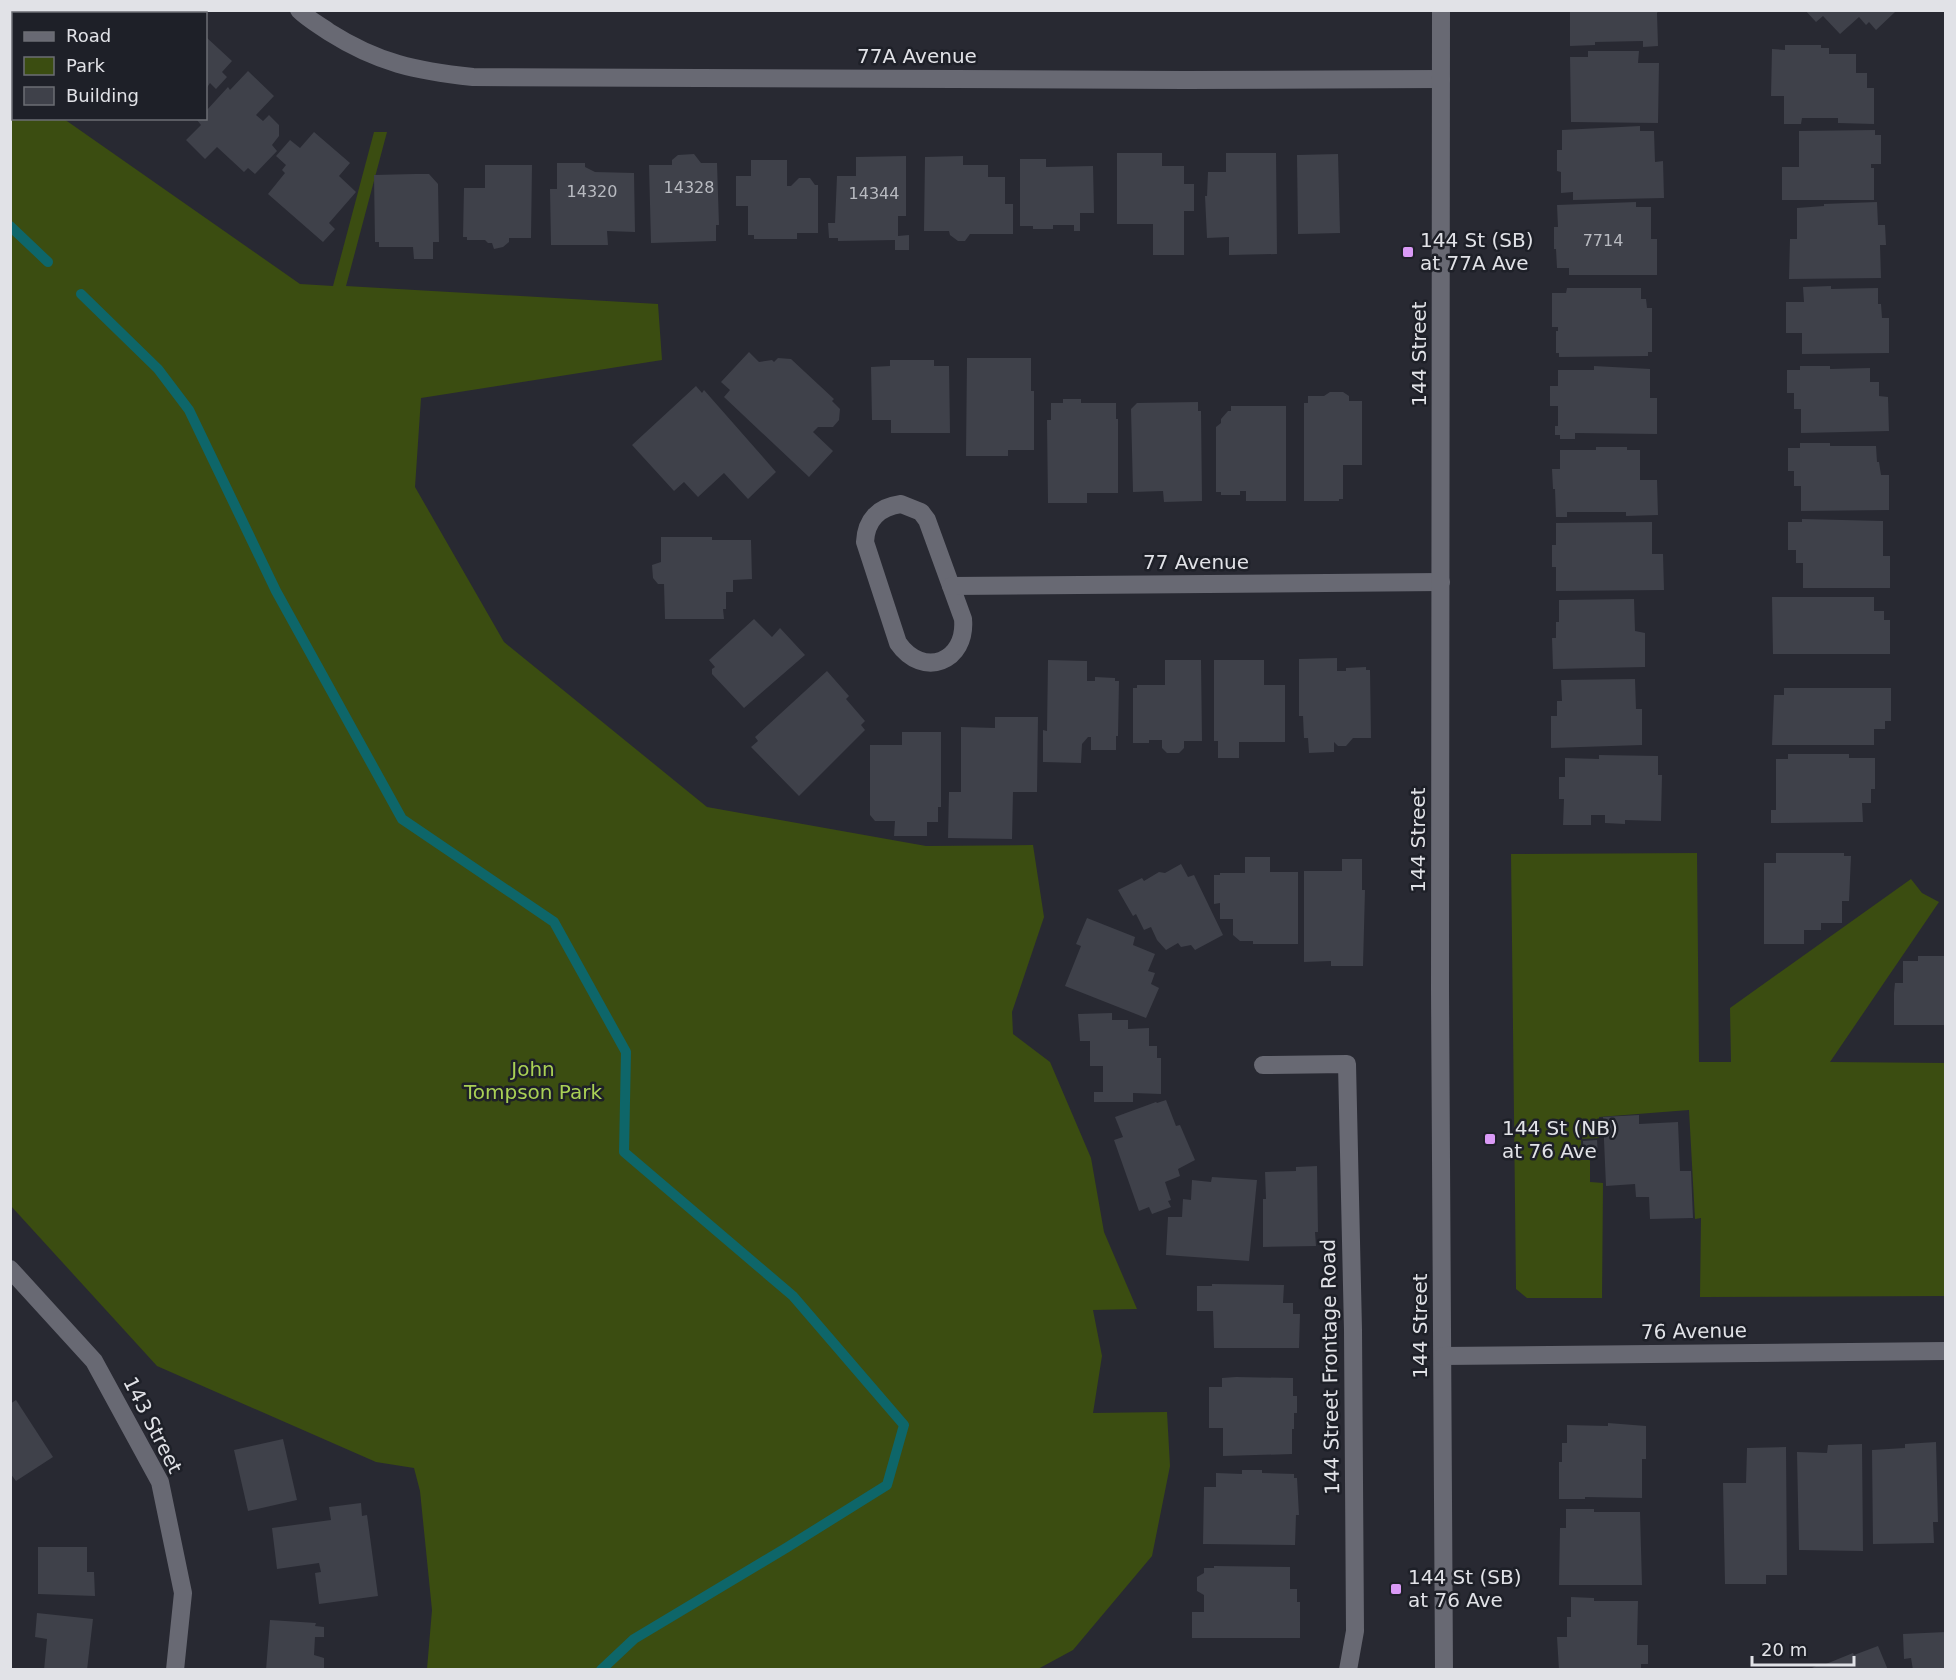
<svg xmlns="http://www.w3.org/2000/svg" width="1956" height="1680" font-family="'DejaVu Sans',sans-serif">
  <style>
    .green { fill: #3b4d11 }
    .lines { fill: none; stroke-linecap: round; stroke-linejoin: round }
    .stream { stroke: #0e6669; stroke-width: 10 }
    .building { fill: #3f414a }
    .street { stroke: #686973; stroke-width: 18 }
    .secondary { stroke: #686973; stroke-width: 18 }
    .poi-dot { fill: #da9af6; stroke: #1e2028; stroke-width: 2 }
    .labels { text-anchor: middle; dominant-baseline: central; stroke-width: 5; stroke-linejoin: round; paint-order: stroke }
    .number-label { font-size: 16px; fill: #b8bac0 }
    .street-label { font-size: 20px; fill: #e1e2e7; stroke: #1e2028 }
    .poi-label { font-size: 20px; fill: #e1e2e7; stroke: #1e2028; text-anchor: start }
    .park-label { font-size: 20px; fill: #a9d055; stroke: #1e2028 }
  </style>
  <rect width="100%" height="100%" fill="#282932"/>
  <g class="green">
    <polygon points="11,67 13,72 14,118 64,119 300,284 333,286 374,132 387,132 346,286 658,304 662,360 421,398 415,487 504,642 707,807 926,846 1033,845 1044,917 1012,1012 1013,1034 1050,1062 1091,1158 1104,1232 1137,1309 1093,1310 1102,1356 1093,1413 1167,1412 1170,1466 1152,1556 1073,1650 1038,1669 427,1669 432,1610 420,1491 414,1468 376,1462 157,1366 11,1206"/>
    <polygon points="1697,853 1699,1062 1731,1062 1730,1008 1911,879 1922,893 1939,902 1830,1062 1945,1063 1945,1296 1700,1297 1701,1218 1695,1219 1689,1110 1599,1117 1599,1138 1581,1139 1581,1160 1590,1160 1590,1182 1603,1183 1602,1298 1527,1298 1516,1289 1511,854"/>
  </g>
  <g class="lines">
    <g class="stream">
      <polyline points="10,226 48,262"/>
      <polyline points="81,294 158,369 189,410 276,591 402,819 554,922 626,1052 624,1152 793,1296 904,1425 887,1485 786,1548 634,1639 601,1670"/>
    </g>
  </g>
  <g class="building">
    <polygon points="92,10 169,10 166,14 95,14"/>
    <polygon points="1570,10 1659,10 1657,13 1658,46 1643,47 1643,41 1595,42 1595,45 1570,46"/>
    <polygon points="1805,10 1894,10 1895,12 1876,30 1869,22 1866,25 1859,17 1840,34 1823,16 1816,22"/>
    <polygon points="206,37 232,61 222,72 227,77 216,89 210,83 206,89"/>
    <polygon points="1785,45 1821,45 1821,48 1829,48 1829,54 1856,54 1856,73 1867,73 1867,88 1874,88 1874,124 1838,123 1838,118 1802,118 1801,124 1784,124 1784,96 1771,96 1772,49 1785,50"/>
    <polygon points="1588,51 1639,51 1638,63 1659,63 1658,123 1571,122 1570,57 1588,57"/>
    <polygon points="248,71 274,96 256,115 263,121 269,115 279,125 279,136 272,145 277,151 255,174 248,168 244,172 217,147 205,159 186,140 201,125 197,120 206,118 206,111 228,87 230,90"/>
    <polygon points="1640,126 1640,131 1654,131 1655,162 1663,161 1664,198 1573,200 1573,192 1561,193 1561,172 1557,171 1557,150 1562,150 1562,130"/>
    <polygon points="1875,130 1875,135 1881,135 1881,164 1871,164 1871,168 1874,168 1874,200 1782,200 1782,167 1799,167 1799,131"/>
    <polygon points="314,132 350,163 339,176 356,192 329,223 335,229 323,242 268,194 285,173 282,170 286,165 276,156 290,140 300,148"/>
    <polygon points="1117,153 1162,153 1162,166 1184,166 1184,184 1194,184 1194,211 1184,211 1184,255 1153,255 1153,224 1117,224"/>
    <polygon points="1226,153 1276,153 1277,254 1229,255 1229,237 1207,238 1205,196 1207,196 1208,172 1226,172"/>
    <polygon points="694,154 701,163 717,163 719,225 716,225 716,241 651,243 649,165 672,165 672,160 678,155"/>
    <polygon points="1338,154 1340,233 1298,234 1297,155"/>
    <polygon points="906,156 906,216 898,216 898,236 909,235 909,250 895,250 895,240 838,241 838,238 829,238 828,223 835,223 837,176 856,176 856,157"/>
    <polygon points="963,156 963,165 988,165 988,177 1005,177 1005,204 1013,204 1013,234 970,234 965,241 958,241 950,235 949,231 924,231 925,157"/>
    <polygon points="1020,159 1046,159 1046,167 1093,166 1094,213 1080,213 1080,231 1074,231 1074,225 1053,225 1053,229 1033,229 1033,226 1020,226"/>
    <polygon points="751,160 787,160 787,186 791,186 799,178 810,178 815,185 818,185 818,233 797,233 797,239 754,239 754,235 748,235 748,206 736,206 736,176 751,176"/>
    <polygon points="557,163 585,163 585,167 595,172 634,173 635,232 607,231 608,245 551,245 550,189 557,189"/>
    <polygon points="485,165 532,165 531,238 509,238 509,242 503,247 494,249 492,243 488,243 485,240 467,240 467,237 463,237 464,188 485,188"/>
    <polygon points="415,174 429,174 438,184 439,242 433,242 433,259 414,259 413,247 379,247 379,242 375,242 374,175"/>
    <polygon points="1636,202 1636,207 1651,207 1651,239 1657,239 1657,275 1569,275 1569,268 1557,268 1556,249 1554,249 1554,227 1558,227 1557,205"/>
    <polygon points="1877,202 1878,225 1885,225 1886,245 1880,245 1881,278 1789,279 1790,239 1797,239 1797,208 1824,206 1824,204"/>
    <polygon points="1831,286 1831,289 1878,288 1878,304 1881,304 1882,318 1889,318 1889,353 1802,354 1802,333 1786,333 1786,302 1804,302 1803,287"/>
    <polygon points="1567,288 1641,288 1641,299 1646,299 1647,308 1652,308 1652,352 1648,352 1648,356 1559,357 1559,353 1556,353 1556,331 1558,331 1558,327 1552,327 1552,293 1566,293"/>
    <polygon points="749,352 759,362 772,360 774,362 778,358 791,359 834,399 832,401 840,409 839,420 833,427 818,427 813,432 833,451 809,477 724,397 730,390 721,382"/>
    <polygon points="967,358 1031,358 1031,391 1034,391 1034,450 1008,450 1008,456 966,456"/>
    <polygon points="890,360 934,360 934,366 949,366 950,433 891,433 891,420 872,420 871,367 890,366"/>
    <polygon points="1594,366 1650,369 1650,398 1657,398 1657,434 1575,433 1575,439 1560,439 1560,435 1555,435 1555,426 1558,426 1558,406 1550,406 1550,386 1558,386 1558,370 1594,370"/>
    <polygon points="1800,366 1830,366 1830,369 1870,368 1870,382 1879,382 1879,396 1888,397 1889,431 1801,433 1801,409 1794,409 1794,393 1787,393 1787,370 1800,370"/>
    <polygon points="696,386 702,393 704,390 776,472 748,499 724,473 698,497 684,482 674,491 632,445"/>
    <polygon points="1330,392 1343,392 1349,396 1349,401 1362,401 1362,465 1343,465 1343,499 1339,499 1339,501 1304,501 1304,403 1308,403 1308,396 1324,396"/>
    <polygon points="1063,399 1081,399 1081,403 1116,403 1116,419 1118,419 1118,493 1087,493 1087,503 1048,503 1047,420 1051,420 1051,403 1063,403"/>
    <polygon points="1198,402 1198,411 1201,411 1202,501 1164,502 1163,491 1133,492 1131,409 1137,403"/>
    <polygon points="1231,406 1286,406 1286,501 1246,501 1246,491 1240,491 1240,495 1221,495 1221,492 1216,492 1216,427 1221,423 1221,419 1228,411 1231,411"/>
    <polygon points="1800,443 1830,443 1830,446 1876,446 1877,462 1879,462 1881,475 1889,475 1889,510 1801,511 1801,486 1794,486 1794,471 1788,471 1788,448 1800,448"/>
    <polygon points="1596,447 1627,447 1627,450 1640,450 1640,480 1657,480 1658,515 1626,516 1626,512 1567,512 1567,517 1556,517 1555,489 1553,489 1552,469 1560,469 1560,450 1596,450"/>
    <polygon points="1802,519 1883,521 1883,556 1890,556 1890,588 1803,588 1803,563 1796,563 1796,550 1788,550 1788,522 1802,522"/>
    <polygon points="1652,522 1652,554 1663,554 1664,590 1556,591 1556,567 1552,567 1552,545 1556,545 1556,523"/>
    <polygon points="661,537 712,537 712,540 751,540 752,579 733,580 733,592 726,592 726,609 723,609 724,619 665,619 664,584 658,584 653,578 652,565 661,562"/>
    <polygon points="1772,597 1874,597 1874,611 1884,611 1884,620 1890,620 1890,654 1773,654"/>
    <polygon points="1634,599 1635,631 1645,633 1645,667 1553,669 1552,638 1556,638 1556,622 1559,622 1559,600"/>
    <polygon points="754,619 772,637 780,628 805,655 744,708 712,674 712,669 715,667 709,660"/>
    <polygon points="1337,658 1337,671 1346,671 1346,668 1366,667 1366,670 1370,670 1371,738 1353,738 1346,746 1338,746 1334,742 1334,752 1309,753 1308,738 1304,738 1303,716 1299,716 1299,659"/>
    <polygon points="1048,660 1087,661 1087,681 1095,681 1095,677 1115,678 1115,681 1119,681 1118,736 1116,736 1116,750 1091,750 1091,737 1088,737 1082,744 1081,763 1043,762 1043,730 1047,731"/>
    <polygon points="1165,660 1201,660 1202,741 1184,741 1184,748 1179,753 1167,753 1162,748 1162,740 1149,740 1149,743 1133,743 1133,688 1137,688 1137,685 1165,685"/>
    <polygon points="1214,660 1264,660 1264,685 1285,685 1285,742 1239,742 1239,758 1218,758 1218,741 1214,741"/>
    <polygon points="827,671 849,696 846,699 865,721 861,725 865,730 799,796 751,747 758,741 755,737"/>
    <polygon points="1635,679 1636,709 1642,709 1642,745 1551,748 1551,716 1557,716 1557,701 1562,701 1561,680"/>
    <polygon points="1784,688 1891,688 1891,721 1885,721 1885,729 1874,729 1874,745 1772,745 1774,695 1784,695"/>
    <polygon points="995,717 1038,717 1037,792 1013,792 1012,839 948,838 949,792 961,792 961,727 995,728"/>
    <polygon points="902,732 941,732 941,807 938,807 938,822 927,822 927,836 894,836 895,821 875,821 870,815 870,745 902,745"/>
    <polygon points="1788,754 1849,754 1849,758 1875,758 1875,789 1871,789 1871,803 1862,803 1863,822 1771,823 1771,810 1776,810 1776,759 1788,759"/>
    <polygon points="1599,755 1658,756 1658,775 1662,775 1661,821 1625,820 1625,824 1605,823 1605,815 1591,815 1591,825 1563,825 1564,799 1559,799 1559,777 1565,777 1565,758 1599,759"/>
    <polygon points="1776,853 1844,853 1844,856 1851,856 1849,901 1842,901 1842,923 1821,923 1821,930 1804,930 1804,944 1764,944 1764,863 1776,863"/>
    <polygon points="1245,857 1270,857 1270,872 1298,872 1298,944 1253,944 1253,941 1240,941 1233,935 1233,919 1220,919 1220,903 1214,904 1214,875 1220,875 1220,873 1245,873"/>
    <polygon points="1342,859 1362,859 1362,890 1365,890 1363,966 1331,966 1331,961 1304,962 1304,871 1342,871"/>
    <polygon points="1181,864 1188,877 1194,875 1223,935 1195,950 1191,945 1181,947 1178,943 1166,950 1157,940 1151,927 1144,930 1136,914 1133,916 1118,890 1142,878 1144,881 1159,872 1165,873"/>
    <polygon points="1087,918 1135,937 1133,945 1155,954 1148,971 1155,973 1151,984 1159,988 1146,1018 1065,986 1081,946 1076,944"/>
    <polygon points="1918,956 1946,956 1946,1025 1894,1025 1894,993 1895,983 1903,983 1903,961 1918,961"/>
    <polygon points="1112,1013 1112,1020 1128,1020 1128,1029 1149,1028 1149,1046 1157,1046 1157,1058 1161,1058 1161,1094 1133,1093 1133,1102 1094,1102 1094,1092 1103,1092 1103,1066 1090,1066 1090,1041 1080,1041 1078,1014"/>
    <polygon points="1166,1100 1176,1126 1180,1125 1195,1160 1178,1169 1180,1176 1165,1182 1171,1200 1168,1201 1171,1207 1152,1214 1149,1207 1139,1211 1114,1140 1123,1137 1115,1117 1156,1102 1157,1103"/>
    <polygon points="1639,1115 1639,1124 1678,1122 1680,1171 1691,1171 1693,1218 1650,1219 1649,1197 1636,1197 1635,1184 1606,1186 1603,1117"/>
    <polygon points="1597,1140 1598,1156 1584,1156 1583,1141"/>
    <polygon points="1317,1166 1318,1232 1315,1232 1316,1246 1263,1247 1263,1199 1266,1199 1265,1172 1296,1171 1296,1167"/>
    <polygon points="1212,1177 1257,1180 1249,1261 1166,1255 1168,1217 1182,1217 1183,1199 1191,1200 1192,1180 1211,1182"/>
    <polygon points="1212,1284 1284,1285 1283,1303 1293,1303 1293,1314 1300,1314 1299,1348 1214,1348 1213,1311 1197,1311 1197,1286 1212,1286"/>
    <polygon points="1236,1377 1293,1378 1293,1396 1297,1396 1297,1413 1294,1413 1294,1429 1292,1429 1292,1454 1223,1456 1223,1428 1209,1428 1209,1387 1222,1387 1222,1378"/>
    <polygon points="16,1400 53,1457 16,1481 10,1473 10,1404"/>
    <polygon points="1608,1423 1646,1426 1646,1459 1642,1459 1642,1498 1585,1497 1585,1499 1559,1499 1559,1462 1562,1462 1562,1443 1567,1443 1567,1425 1608,1426"/>
    <polygon points="283,1439 297,1500 248,1511 234,1450"/>
    <polygon points="1936,1442 1938,1522 1933,1522 1934,1543 1873,1544 1872,1450 1905,1448 1905,1444"/>
    <polygon points="1862,1444 1863,1551 1799,1550 1797,1452 1827,1453 1828,1445"/>
    <polygon points="1786,1447 1787,1575 1766,1575 1766,1584 1725,1584 1723,1483 1746,1483 1747,1448"/>
    <polygon points="1242,1470 1262,1470 1262,1473 1294,1474 1294,1478 1297,1478 1299,1515 1296,1515 1295,1545 1203,1544 1204,1487 1216,1487 1216,1473 1242,1474"/>
    <polygon points="361,1503 362,1516 367,1515 378,1596 319,1604 315,1573 321,1572 319,1563 277,1569 272,1528 331,1520 329,1507"/>
    <polygon points="1566,1509 1594,1509 1594,1512 1640,1512 1642,1585 1559,1585 1560,1528 1566,1528"/>
    <polygon points="38,1547 87,1547 87,1572 94,1572 95,1596 38,1594"/>
    <polygon points="1214,1566 1290,1567 1290,1589 1297,1589 1297,1602 1300,1602 1300,1638 1192,1638 1192,1612 1204,1612 1204,1595 1197,1591 1197,1577 1204,1573 1204,1568 1214,1568"/>
    <polygon points="1571,1597 1594,1598 1594,1601 1638,1601 1637,1645 1648,1645 1648,1664 1641,1664 1641,1670 1559,1670 1557,1637 1567,1637 1567,1617 1571,1617"/>
    <polygon points="37,1613 93,1619 87,1670 44,1670 47,1639 35,1637"/>
    <polygon points="270,1620 316,1623 315,1626 324,1627 324,1637 315,1637 314,1655 324,1658 324,1670 266,1670"/>
    <polygon points="1946,1632 1946,1670 1913,1670 1911,1658 1904,1659 1903,1634"/>
    <polygon points="1878,1646 1888,1670 1808,1670 1820,1664 1821,1666 1853,1653 1854,1655"/>
  </g>
  <g class="lines">
    <g class="street">
      <path d="M299,10C308,19 319,25 329,32C378,63 416,71 473,77L1185,80L1441,79"/>
      <path d="M901,504L921,512L927,520L963,619C967,662 923,679 898,643L865,542C866,520 878,507 901,504Z"/>
      <polyline points="951,586 1441,582"/>
      <polyline points="1263,1065 1347,1064 1353,1330 1355,1631 1348,1670"/>
      <polyline points="10,1269 94,1361 160,1482 183,1593 175,1670"/>
    </g>
    <g class="secondary">
      <polyline points="1441,10 1440,989 1444,1670"/>
      <polyline points="1443,1356 1946,1351"/>
    </g>
  </g>
  <g class="poi-dot">
    <rect x="1402" y="246" width="12" height="12" rx="3"/>
    <rect x="1484" y="1133" width="12" height="12" rx="3"/>
    <rect x="1390" y="1583" width="12" height="12" rx="3"/>
  </g>
  <g class="labels">
    <g class="number-label">
      <text x="689" y="187">14328</text>
      <text x="592" y="191">14320</text>
      <text x="874" y="193">14344</text>
      <text x="1603" y="240">7714</text>
    </g>
    <g class="street-label">
      <text x="917" y="56">77A Avenue</text>
      <text transform="translate(1419 354) rotate(-90)">144 Street</text>
      <text x="1196" y="562">77 Avenue</text>
      <text transform="translate(1418 840) rotate(-90)">144 Street</text>
      <text transform="translate(1420 1326) rotate(-90)">144 Street</text>
      <text transform="translate(1694 1331) rotate(-1)">76 Avenue</text>
      <text transform="translate(1330 1367) rotate(-91)">144 Street Frontage Road</text>
      <text transform="translate(153 1425) rotate(63)">143 Street</text>
    </g>
    <g class="poi-label">
      <text x="1420" y="240">144 St (SB)<tspan x="1420" dy="23">at 77A Ave</tspan></text>
      <text x="1502" y="1128">144 St (NB)<tspan x="1502" dy="23">at 76 Ave</tspan></text>
      <text x="1408" y="1577">144 St (SB)<tspan x="1408" dy="23">at 76 Ave</tspan></text>
    </g>
    <g class="park-label">
      <text x="533" y="1069">John<tspan x="533" dy="23">Tompson Park</tspan></text>
    </g>
  </g>
  <rect width="1956" height="1680" fill="none" stroke="#e1e2e7" stroke-width="24"/>
  <rect x="12" y="12" width="195" height="108" fill="#1e2028" stroke="#6c6e74" stroke-width="1.5"/>
  <rect x="24" y="32" width="30" height="9" fill="#686973" stroke="#6c6e74" stroke-width="1.5"/>
  <text x="66" y="42" font-size="18" fill="#e1e2e7">Road</text>
  <rect x="24" y="57" width="30" height="18" fill="#3b4d11" stroke="#6c6e74" stroke-width="1.5"/>
  <text x="66" y="72" font-size="18" fill="#e1e2e7">Park</text>
  <rect x="24" y="87" width="30" height="18" fill="#3f414a" stroke="#6c6e74" stroke-width="1.5"/>
  <text x="66" y="102" font-size="18" fill="#e1e2e7">Building</text>
  <path d="M1752 1656v9h102v-9" fill="none" stroke="#e1e2e7" stroke-width="3"/>
  <text x="1761" y="1656" font-size="18" fill="#e1e2e7" stroke="#1e2028" stroke-width="4.5" paint-order="stroke">20 m</text>
</svg>
